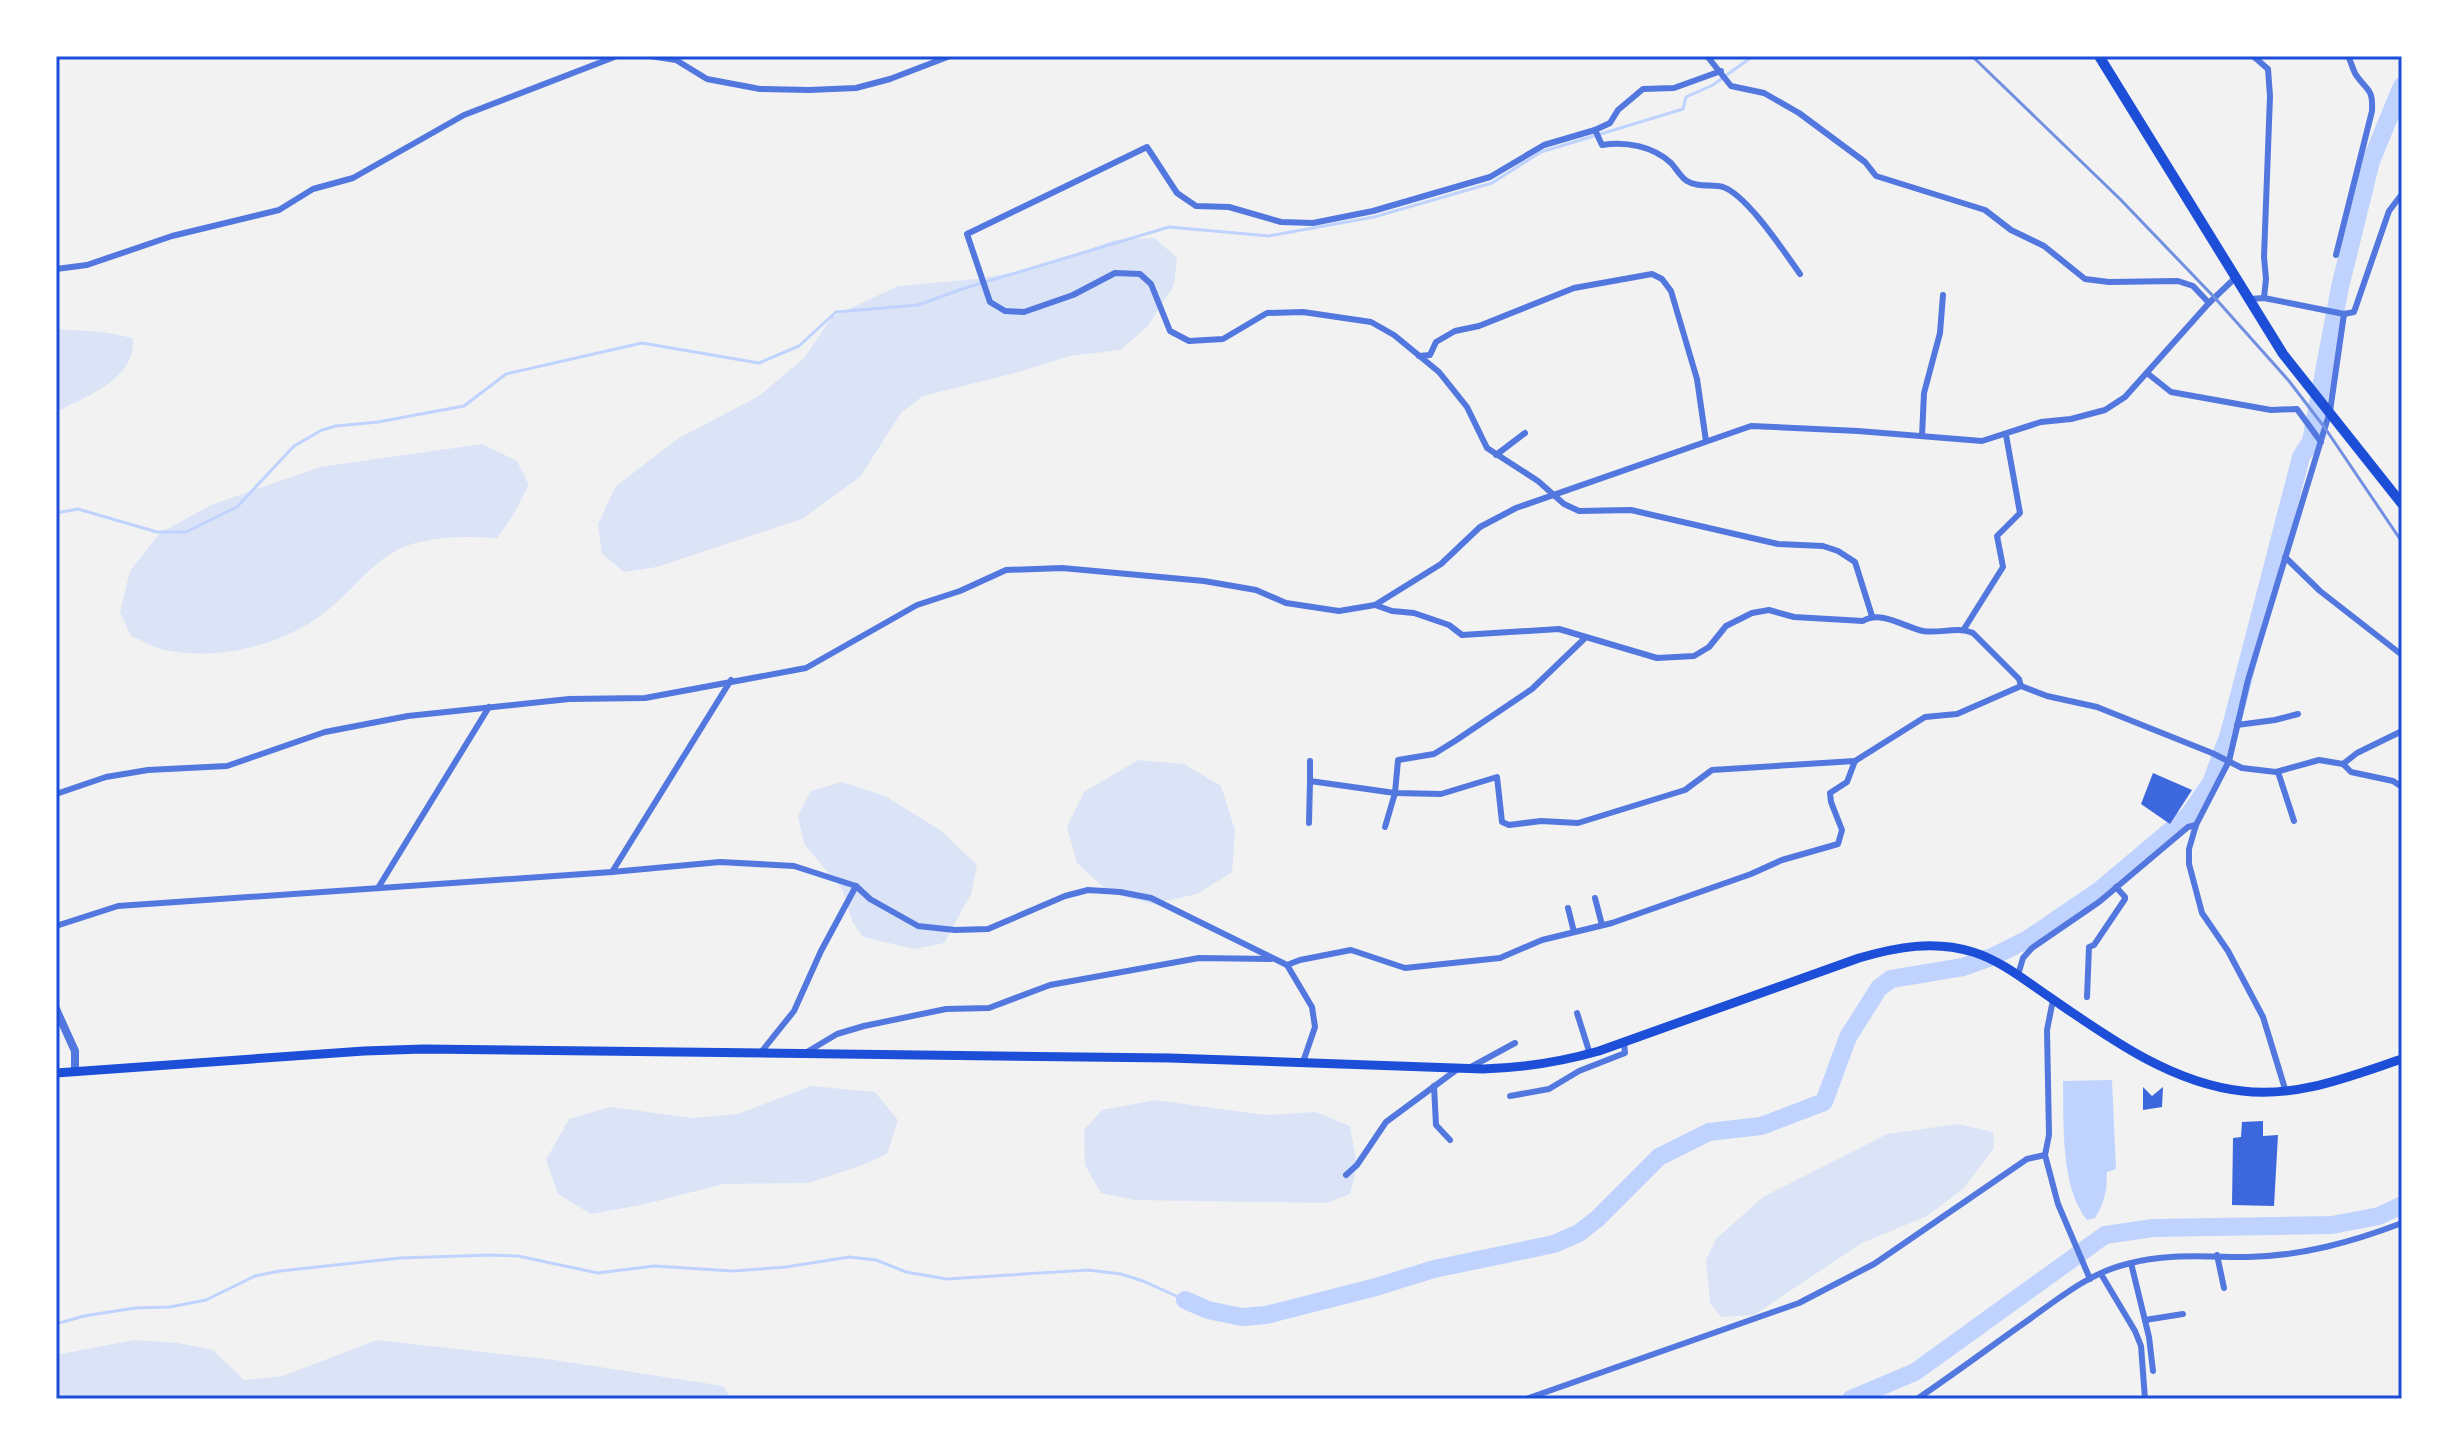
<svg xmlns="http://www.w3.org/2000/svg" width="2458" height="1455" font-family="Raleway,sans-serif">
  <style>
    .green { fill: #dbe4f7 }
    .water { fill: #bfd3fe }
    .lines { fill: none; stroke-linecap: round; stroke-linejoin: round }
    .stream { stroke: #bfd3fe; stroke-width: 3 }
    .river { stroke: #bfd3fe; stroke-width: 18 }
    .building { fill: #3d67dc }
    .minor { stroke: #5277de; stroke-width: 6 }
    .tertiary { stroke: #5277de; stroke-width: 8 }
    .secondary { stroke: #1d4ed8; stroke-width: 9 }
    .trunk { stroke: #1d4ed8; stroke-width: 10 }
    .rail { stroke: #7290e2; stroke-width: 3 }
    .neatline { fill: none; stroke: #1d4ed8; stroke-width: 3 }
  </style>
  <rect width="100%" height="100%" fill="#f2f2f2"/>
  <g class="green">
    <polygon points="1155,238 1177,258 1174,285 1148,326 1120,350 1070,356 1015,373 923,396 901,413 860,477 802,519 657,567 624,572 602,554 598,524 616,486 679,438 759,396 804,358 832,317 898,286 976,279 1034,269 1115,240"/>
    <path d="M56,329L103,332L133,338C137,378 86,397 56,412Z"/>
    <path d="M482,444L517,461L529,485L512,517L497,538C470,536 439,536 412,544C379,554 361,581 336,603C293,643 223,662 165,650C154,648 142,640 131,636L120,612L130,571L160,533L211,505L320,467Z"/>
    <polygon points="1138,760 1184,764 1221,786 1235,830 1232,872 1197,894 1153,904 1110,893 1077,863 1067,827 1084,792"/>
    <polygon points="842,782 885,796 940,830 977,865 971,894 944,943 914,949 863,937 853,923 842,889 804,844 798,816 811,791"/>
    <polygon points="811,1086 875,1092 898,1120 887,1154 860,1166 808,1183 724,1184 641,1205 591,1214 558,1194 546,1160 569,1119 610,1107 693,1118 738,1114"/>
    <polygon points="1155,1100 1265,1115 1316,1112 1350,1126 1357,1166 1350,1194 1327,1203 1135,1200 1101,1193 1085,1165 1084,1130 1102,1110"/>
    <polygon points="1958,1124 1993,1132 1994,1148 1963,1189 1927,1216 1862,1243 1754,1315 1721,1317 1710,1303 1706,1260 1716,1239 1763,1197 1887,1134"/>
    <polygon points="134,1340 178,1343 213,1350 244,1380 283,1376 377,1340 554,1360 723,1386 731,1399 56,1399 56,1355"/>
  </g>
  <path class="water" d="M2112,1080L2116,1169L2107,1172C2107,1190 2105,1202 2095,1218L2087,1220C2060,1187 2064,1122 2063,1081Z"/>
  <g class="lines">
    <g class="stream">
      <polyline points="56,513 78,509 157,532 186,532 237,507 294,446 322,430 336,426 378,422 464,406 506,374 642,343 759,363 799,346 836,312 918,305 962,289 1169,227 1269,236 1374,217 1492,183 1541,152 1683,109 1686,97 1713,85 1753,56"/>
      <polyline points="56,1324 84,1316 135,1308 170,1307 206,1300 255,1276 280,1271 400,1258 491,1255 518,1256 598,1273 654,1266 733,1271 786,1267 849,1257 876,1260 906,1272 947,1279 1088,1270 1121,1274 1143,1281 1185,1300"/>
    </g>
    <g class="river">
      <polyline points="1185,1300 1208,1310 1242,1317 1266,1315 1376,1287 1434,1269 1554,1244 1579,1233 1597,1219 1659,1157 1709,1132 1761,1126 1824,1102 1848,1037 1879,988 1891,979 1963,967 1994,956 2028,939 2100,890 2188,816 2211,783 2229,734 2301,457 2311,441 2340,287 2371,161 2402,86"/>
      <polyline points="1851,1399 1915,1372 2105,1235 2153,1228 2332,1225 2379,1216 2402,1205"/>
    </g>
  </g>
  <g class="building">
    <polygon points="2153,773 2192,790 2170,824 2141,804"/>
    <polygon points="2143,1087 2152,1096 2163,1087 2162,1107 2143,1110"/>
    <polygon points="2263,1121 2263,1136 2278,1135 2274,1206 2232,1205 2233,1138 2241,1137 2242,1122"/>
  </g>
  <g class="lines">
    <g class="minor">
      <polyline points="650,56 676,60 707,79 760,89 809,90 856,88 890,79 950,56"/>
      <polyline points="1707,56 1731,86 1764,93 1799,113 1865,162 1876,176 1985,210 2011,230 2044,246 2085,279 2109,282 2178,281 2193,286 2209,303"/>
      <polyline points="2253,56 2268,69 2270,96 2264,257 2266,279 2264,298"/>
      <polyline points="1721,71 1674,88 1643,89 1618,110 1610,123 1595,130 1544,145 1490,177 1373,211 1313,223 1281,222 1229,207 1196,206 1177,193 1147,147 967,234 990,302 1005,311 1024,312 1073,295 1115,273 1140,274 1151,284 1170,331 1189,341 1223,339 1267,313 1303,312 1371,322 1394,335 1439,372 1467,407 1487,448 1538,481 1564,504 1579,511 1631,510 1778,544 1823,546 1838,551 1855,562 1872,616"/>
      <path d="M1595,130L1602,145C1625,141 1653,146 1671,163C1676,168 1681,178 1687,181C1698,188 1712,184 1723,187C1747,195 1785,253 1800,274"/>
      <path d="M2336,255L2372,111C2373,88 2368,92 2356,75C2353,70 2351,62 2348,56"/>
      <polyline points="56,269 87,265 172,236 279,210 313,189 353,178 464,115 617,56"/>
      <polyline points="2250,299 2264,298 2344,314 2354,312 2389,211 2402,194"/>
      <polyline points="1419,356 1430,355 1436,342 1455,331 1479,326 1574,288 1652,274 1662,279 1671,291 1697,379 1706,441"/>
      <polyline points="2147,373 2171,392 2271,410 2297,409 2321,442"/>
      <polyline points="1922,436 1924,393 1940,333 1943,295"/>
      <polyline points="1496,455 1525,433"/>
      <polyline points="2285,557 2320,591 2402,655"/>
      <path d="M1375,605L1392,611L1414,613L1449,625L1462,635L1559,629L1657,658L1694,656L1709,647L1726,626L1752,613L1769,610L1794,617L1863,621C1882,610 1904,627 1923,631C1940,634 1957,626 1973,633L2019,679L2021,686"/>
      <polyline points="1964,629 2003,567 1997,536 2020,513 2006,435"/>
      <polyline points="1584,639 1532,689 1455,741 1434,754 1398,760 1395,793 1441,794 1497,777 1502,822 1509,825 1541,821 1578,823 1685,790 1712,770 1855,761 1925,717 1957,714 2021,686 2047,696 2097,707 2212,753 2242,768 2276,772 2319,760 2343,764 2351,772 2393,781 2402,787"/>
      <polyline points="2237,725 2275,720 2298,714"/>
      <polyline points="1310,761 1310,781 1395,793 1385,827"/>
      <polyline points="2343,764 2357,753 2402,731"/>
      <polyline points="2278,772 2294,821"/>
      <polyline points="56,794 106,777 148,770 227,766 325,732 408,716 569,699 645,698 806,668 917,605 960,591 1006,570 1062,568 1204,581 1256,590 1286,603 1339,611 1375,605 1441,564 1480,527 1516,508 1751,426 1858,431 1982,441 2041,422 2071,419 2105,410 2125,397 2209,303 2234,279"/>
      <polyline points="1309,823 1310,781"/>
      <polyline points="612,872 731,680"/>
      <polyline points="378,888 489,707"/>
      <polyline points="1595,898 1602,925"/>
      <polyline points="1568,908 1574,932"/>
      <polyline points="56,926 118,906 612,872 720,862 794,866 856,886 870,899 918,926 955,930 988,929 1065,896 1088,890 1120,892 1151,898 1287,965 1300,960 1351,950 1405,968 1500,958 1542,940 1612,923 1751,874 1782,860 1838,844 1842,830 1831,802 1830,793 1847,782 1855,761"/>
      <polyline points="1287,965 1312,1007 1315,1027 1303,1062"/>
      <polyline points="2018,975 2023,958 2032,948 2099,902 2188,827 2196,825"/>
      <polyline points="2087,997 2089,947 2094,945 2125,899 2125,897 2116,887"/>
      <polyline points="2053,1000 2047,1030 2049,1135 2045,1155 2058,1204 2090,1279"/>
      <polyline points="1577,1013 1590,1054"/>
      <polyline points="762,1051 794,1011 821,951 856,886"/>
      <polyline points="807,1052 837,1034 864,1026 946,1009 989,1008 1050,985 1199,958 1271,959"/>
      <polyline points="1469,1068 1515,1043"/>
      <polyline points="1434,1086 1436,1125 1450,1140"/>
      <polyline points="2286,1092 2263,1017 2228,951 2202,913 2189,864 2189,849 2196,825 2229,761 2248,680 2330,411 2344,314"/>
      <polyline points="1510,1096 1549,1089 1579,1071 1625,1053 1624,1042"/>
      <polyline points="1346,1175 1357,1165 1386,1122 1459,1068"/>
      <polyline points="2217,1255 2224,1288"/>
      <polyline points="2131,1263 2149,1337 2153,1371"/>
      <polyline points="2101,1274 2135,1331 2141,1346 2145,1399"/>
      <polyline points="2145,1320 2183,1314"/>
      <polyline points="1526,1399 1799,1303 1874,1264 2027,1159 2045,1155"/>
      <path d="M1917,1399C1954,1374 1990,1347 2027,1321C2058,1299 2089,1273 2127,1264C2167,1253 2207,1257 2248,1257C2302,1256 2352,1242 2402,1223"/>
    </g>
    <polyline class="tertiary" points="56,1009 75,1051 75,1072"/>
    <path class="secondary" d="M56,1073L364,1051L423,1049L1170,1058L1483,1069C1524,1068 1560,1062 1599,1051L1859,958C1897,947 1934,940 1973,952C2002,961 2027,982 2051,998C2109,1038 2171,1083 2242,1091C2298,1098 2350,1076 2402,1059"/>
    <polyline class="trunk" points="2099,56 2283,354 2402,504"/>
    <polyline class="rail" points="1972,56 2120,199 2215,298 2289,381 2325,428 2402,542"/>
  </g>
  <rect width="2458" height="1455" fill="none" stroke="#ffffff" stroke-width="116"/>
  <rect x="58" y="58" width="2342" height="1339" class="neatline"/>
</svg>
